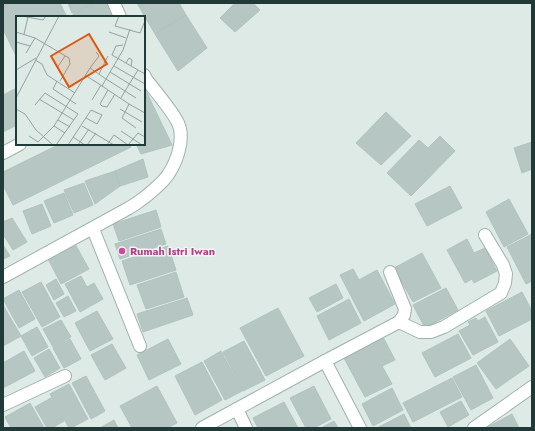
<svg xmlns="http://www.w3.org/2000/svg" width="535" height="431" font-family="Jost,sans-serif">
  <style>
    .building { fill: #b6c7c3; stroke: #b0c3bf }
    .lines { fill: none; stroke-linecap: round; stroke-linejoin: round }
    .minor-casing { stroke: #a0b2ae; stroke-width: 14 }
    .minor { stroke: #fff; stroke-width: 12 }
    .hotel-dot { fill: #d1479c; stroke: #eef7f4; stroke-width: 1.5 }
    .labels { text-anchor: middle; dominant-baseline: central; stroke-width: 3; stroke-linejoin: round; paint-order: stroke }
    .hotel-label { font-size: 11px; font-weight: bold; fill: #b23c85; stroke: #eef7f4; text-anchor: start }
    .inset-road { fill: none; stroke: #91a4a0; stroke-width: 1 }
    .view { fill: #de570e; fill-opacity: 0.15; stroke: #de570e; stroke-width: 2 }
    .inset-edge { fill: none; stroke: #1f3a37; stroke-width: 2 }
  </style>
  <rect width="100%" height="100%" fill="#ddeae6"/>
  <g class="building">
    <polygon points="3,3 60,3 67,17 17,17 17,58 3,29"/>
    <polygon points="68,3 98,3 72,13"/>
    <polygon points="96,3 109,3 116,17 74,17 73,14"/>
    <polygon points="137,3 179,3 186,15 155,34"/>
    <polygon points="235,3 253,3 260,10 235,32 220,18"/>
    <polygon points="186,15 207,48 178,71 155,34"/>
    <polygon points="17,88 17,125 3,132 3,95"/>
    <polygon points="146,91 172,145 141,154 136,144 144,144 144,92"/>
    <polygon points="386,112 411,136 381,165 356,143"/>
    <polygon points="440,136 455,151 411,196 387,173 419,140 428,148"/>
    <polygon points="532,142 532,169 522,173 514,148"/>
    <polygon points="60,144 130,144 131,147 13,205 3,185 3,172"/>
    <polygon points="143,159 148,177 120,186 115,171"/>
    <polygon points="115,171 120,186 95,204 85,181"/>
    <polygon points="84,183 93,205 74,213 64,190"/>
    <polygon points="450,186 462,208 427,226 415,204"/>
    <polygon points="64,193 73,215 54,223 44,201"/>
    <polygon points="509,199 528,234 504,247 486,212"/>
    <polygon points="42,204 51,226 32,234 23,211"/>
    <polygon points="156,210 161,227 119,241 113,224"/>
    <polygon points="12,218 27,242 13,250 3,234 3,222"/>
    <polygon points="161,229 166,244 120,259 115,244"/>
    <polygon points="532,234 532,281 526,284 507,247"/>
    <polygon points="467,239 474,253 485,248 497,271 474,283 472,279 465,283 447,250"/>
    <polygon points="75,244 89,269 61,284 48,259"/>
    <polygon points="3,245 10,256 3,259"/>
    <polygon points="168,246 176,270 130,285 122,261"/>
    <polygon points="422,253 441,288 413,302 394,268"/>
    <polygon points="353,269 359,280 377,270 395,304 364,321 340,275"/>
    <polygon points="176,272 184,297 146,309 137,285"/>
    <polygon points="81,276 87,287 94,283 103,299 80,312 65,284"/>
    <polygon points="56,279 64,294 54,300 46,285"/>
    <polygon points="41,282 60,317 42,327 22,292"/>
    <polygon points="336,284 343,298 317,312 309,298"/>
    <polygon points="446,288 458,310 425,328 413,305"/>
    <polygon points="19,290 35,319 19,328 3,299"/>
    <polygon points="522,292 532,311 532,319 499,336 486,311"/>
    <polygon points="68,296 76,311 64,317 56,303"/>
    <polygon points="187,298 193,315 143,332 137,314"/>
    <polygon points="349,299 361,323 329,340 317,316"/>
    <polygon points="3,305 21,336 3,346"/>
    <polygon points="278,308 304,356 266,376 240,328"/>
    <polygon points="97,311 113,339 90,351 75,323"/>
    <polygon points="485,317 498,342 473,355 459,331 470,325 468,322 476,318 478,321"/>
    <polygon points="61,320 71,337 53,347 43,329"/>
    <polygon points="37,327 48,347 32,356 21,336"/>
    <polygon points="458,334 471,358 435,377 422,353"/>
    <polygon points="383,337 395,360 382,366 392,384 365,397 344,358"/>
    <polygon points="70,339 81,359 64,368 53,348"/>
    <polygon points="168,339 181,364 149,380 137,355"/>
    <polygon points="510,339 529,366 496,389 477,363"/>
    <polygon points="244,341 265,380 243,391 223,352"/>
    <polygon points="112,344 126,368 105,380 91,355"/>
    <polygon points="49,349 60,368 45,377 34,358"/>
    <polygon points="24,351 35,371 3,388 3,363"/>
    <polygon points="221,351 242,391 225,400 204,361"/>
    <polygon points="202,362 222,400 195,415 175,376"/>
    <polygon points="476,365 493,398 471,410 453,377"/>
    <polygon points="86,376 105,411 91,419 72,383"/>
    <polygon points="452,378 462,397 413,422 403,403"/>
    <polygon points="69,384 88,419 71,428 69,428 50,394"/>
    <polygon points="157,386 177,423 167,428 132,428 120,406"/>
    <polygon points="314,386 331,419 314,428 306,428 290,398"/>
    <polygon points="392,388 403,410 373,426 362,404"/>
    <polygon points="51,398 64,421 52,428 47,428 35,407"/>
    <polygon points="461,401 469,415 448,427 440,412"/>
    <polygon points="284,402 298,428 258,428 253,418"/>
    <polygon points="30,403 44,428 11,428 5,417"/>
    <polygon points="404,414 411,428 377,428"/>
    <polygon points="512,414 519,428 486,428"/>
    <polygon points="114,420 118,428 100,428"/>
    <polygon points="334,421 338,428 321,428"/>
  </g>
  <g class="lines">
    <g class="minor-casing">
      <g id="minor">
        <polyline points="114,3 120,17"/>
        <polyline points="3,153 20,144"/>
        <polyline points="93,229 140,346"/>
        <polyline points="390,272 405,309 404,315 399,322"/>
        <path d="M3,277L129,208C141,201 152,192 163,181C175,168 187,139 177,121C170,108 155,91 146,79L144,75"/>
        <polyline points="3,405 65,376"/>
        <polyline points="237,409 246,428"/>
        <polyline points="202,428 325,361"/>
        <polyline points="360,428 325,361 399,322 420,332 431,332 444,327 501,293 505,283 506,274 503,265 485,235"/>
        <polyline points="474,428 532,387"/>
      </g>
    </g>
    <use href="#minor" class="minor"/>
  </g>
  <circle class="hotel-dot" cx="122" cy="251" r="4"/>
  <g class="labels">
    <g class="hotel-label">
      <text x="130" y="251">Rumah Istri Iwan</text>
    </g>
  </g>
  <g transform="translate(16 16)">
    <rect width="129" height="129" fill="#ddeae6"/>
    <path class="inset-road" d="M6,0L27,4L30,0M103,0L99,10L124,17L129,5M0,16L19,22L53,42L54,48L44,65M93,16L110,22M8,18L12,1M0,26L14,30M107,29L100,30L96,39L129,58M80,36L83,40L74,52L90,63L107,34L114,13M10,37L19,22M19,44L26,48L31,59L59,77M110,47L113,42L116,44L115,50M98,50L129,68M41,52L49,40M0,54L20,42M94,56L125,75M83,58L92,40M69,59L86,70L90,63L109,75L105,82M41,65L37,73L60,88M86,70L113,88L106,102L120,112M92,74L84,88L86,90L91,91L99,78M0,82L43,0M120,82L109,75L122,54M23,83L58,104M76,84L85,69M113,88L129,97M19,89L29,77L62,98L40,129M0,93L9,98L20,114L37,129M104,93L126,106M42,104L54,111M38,110L49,117M66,110L98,129M105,115L126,129M13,120L22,126L38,110L74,52M57,121L69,129M52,129L75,94L86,99L81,108L70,102M62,129L73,113M71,129L80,117M91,129L98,119L112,129M112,129L122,117L129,121"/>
    <path class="view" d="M73,18L91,48L53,71L35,40Z"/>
    <rect width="129" height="129" class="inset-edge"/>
  </g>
  <rect width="535" height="431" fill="none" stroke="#1f3a37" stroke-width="8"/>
</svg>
